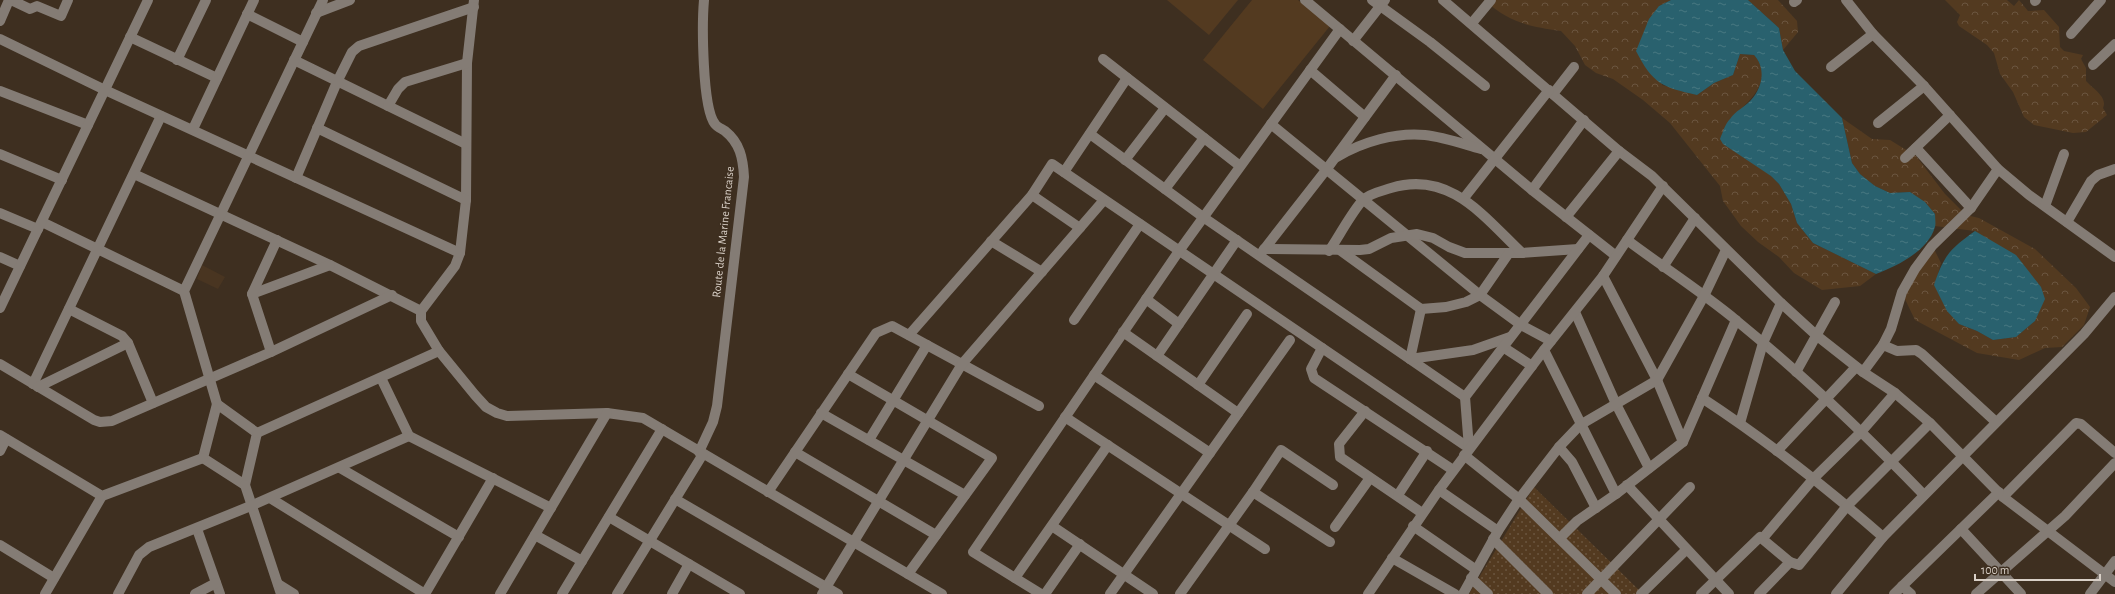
<svg xmlns="http://www.w3.org/2000/svg" width="2115" height="594" font-family="'Alegreya Sans',sans-serif">
  <style>
    .built { fill: #493521 }
    .grass { fill: url(#grass-dots) }
    .forest { fill: url(#forest-crowns) }
    .park { fill: #533a20 }
    .water { fill: url(#water-ripples) }
    .lines { fill: none; stroke-linecap: round; stroke-linejoin: round }
    .minor { stroke: #847c75; stroke-width: 10 }
    .labels { text-anchor: middle; dominant-baseline: central; stroke-width: 4; stroke-linejoin: round; paint-order: stroke }
    .street-label { font-size: 12px; fill: #d9d0c7; stroke: #3e2f20 }
  </style>
  <defs>
    <pattern id="grass-dots" width="8" height="8" patternUnits="userSpaceOnUse"><rect width="8" height="8" fill="#533a20"/><path d="M2 2h.1M6 6h.1" fill="none" stroke="#6b553f" stroke-width="1.8" stroke-linecap="round"/></pattern>
    <pattern id="forest-crowns" width="20" height="18" patternUnits="userSpaceOnUse"><rect width="20" height="18" fill="#533a20"/><path d="M2 6a3 3 0 1 1 6 0M12 15a3 3 0 1 1 6 0" fill="none" stroke="#6b553f"/></pattern>
    <pattern id="water-ripples" width="26" height="14" patternUnits="userSpaceOnUse"><rect width="26" height="14" fill="#29616e"/><path d="M2 4q2-2 4 0t4 0M15 11q2-2 4 0t4 0" fill="none" stroke="#477781"/></pattern>
  </defs>
  <rect width="100%" height="100%" fill="#3e2f20"/>
  <polygon class="built" points="202,265 225,277 218,289 197,279"/>
  <polygon class="grass" points="1534,487 1643,594 1469,594"/>
  <g class="forest">
    <path d="M1484,0H1671L1659,6L1662,85L1697,95L1714,83L1733,75L1740,54L1754,55C1776,80 1748,103 1730,119L1771,176L1779,184L1791,204L1797,223L1813,243L1876,274L1860,286L1822,290L1794,273L1779,257L1758,242L1741,226L1723,201L1720,186L1670,123L1643,100L1613,79L1596,73L1585,65L1575,46L1561,31C1528,26 1510,23 1484,0Z"/>
    <polygon points="1748,0 1778,0 1797,21 1798,32 1783,50 1779,28"/>
    <path d="M1945,0H2007L2014,6L2019,0L2028,11L2044,10L2059,27L2060,47L2064,51L2083,55L2081,59L2086,68V81C2093,89 2108,97 2103,108L2107,115L2086,132L2073,133L2034,125L2024,117L2013,92L2000,74L1994,53L1987,45L1959,26L1957,22L1960,15Z"/>
    <polygon points="1842,118 1872,139 1890,140 1916,156 1945,194 1966,215 1979,218 2035,249 2076,288 2090,307 2084,325 2062,347 2045,348 2019,360 1977,353 1915,320 1903,295 1934,249 1941,263 1935,285 1959,324 1977,331 1993,340 2016,337 2035,321 1975,231 1935,226 1935,214 1910,192 1890,193 1875,186 1860,174 1852,163"/>
  </g>
  <g class="park">
    <polygon points="1167,0 1238,0 1209,35"/>
    <polygon points="1252,0 1298,0 1330,26 1263,109 1203,60"/>
  </g>
  <g class="water">
    <path d="M1671,0H1748L1779,28L1783,50L1795,71L1842,118L1852,163L1860,174L1875,186L1890,193L1910,192L1925,202L1935,214C1935,218 1936,223 1935,227C1928,251 1897,266 1876,274L1813,243L1797,223L1791,204L1779,184L1771,176L1723,144L1720,139C1723,132 1725,124 1730,119C1735,111 1745,107 1751,100C1763,87 1766,68 1754,55L1740,54L1733,75L1714,83L1697,95C1662,87 1653,84 1636,51L1649,19L1659,6Z"/>
    <path d="M1975,231L2016,255L2041,287L2045,299L2035,321L2016,337L1993,340L1977,331L1959,324L1947,311L1934,285C1944,255 1950,249 1975,231Z"/>
  </g>
  <g class="lines">
    <g class="minor">
      <polyline points="11,0 30,9 37,6 61,16 68,0"/>
      <polyline points="474,0 467,63 466,200 460,253 455,266 421,311 421,321 439,351 475,395 486,407 497,413 507,416 607,413 643,418 942,594"/>
      <polyline points="1305,0 1532,190 1616,256"/>
      <polyline points="1372,0 1430,42 1485,86"/>
      <polyline points="1443,0 1619,151 1652,176 1781,303 1816,335 1863,372 1895,393 1930,423 2003,497 2115,582"/>
      <polyline points="1846,0 1873,34 1924,86 1998,169 2029,195 2115,257"/>
      <polyline points="2035,1 2036,0"/>
      <polyline points="1794,2 1797,0"/>
      <polyline points="316,13 350,0"/>
      <polyline points="247,14 303,42"/>
      <polyline points="0,21 9,0"/>
      <polyline points="1472,23 1491,0"/>
      <polyline points="2071,34 2101,0"/>
      <polyline points="130,37 217,78"/>
      <polyline points="0,39 105,90 460,253"/>
      <polyline points="1353,41 1385,0"/>
      <polyline points="1103,59 1240,166"/>
      <polyline points="177,60 206,0"/>
      <polyline points="294,60 466,144"/>
      <polyline points="2093,65 2115,44"/>
      <polyline points="1831,67 1873,34"/>
      <polyline points="1310,70 1365,117"/>
      <polyline points="0,91 88,125"/>
      <polyline points="1553,94 1574,67"/>
      <polyline points="388,106 398,89 405,82 467,63"/>
      <polyline points="1878,123 1924,86"/>
      <polyline points="1271,124 1480,295 1521,325 1551,341"/>
      <polyline points="317,128 466,200"/>
      <polyline points="193,129 254,0"/>
      <polyline points="1090,134 1203,217 1465,397"/>
      <polyline points="1916,148 1971,208"/>
      <polyline points="0,154 62,180"/>
      <path d="M1337,157C1362,142 1396,132 1425,135C1444,137 1463,144 1481,149"/>
      <polyline points="1905,158 1950,115"/>
      <polyline points="1125,160 1165,108"/>
      <polyline points="1064,172 1127,78"/>
      <polyline points="134,174 330,265 421,311"/>
      <polyline points="296,178 337,82 352,52 359,46 474,7"/>
      <polyline points="1165,189 1204,138"/>
      <polyline points="1532,190 1584,120"/>
      <polyline points="1032,195 1080,228"/>
      <polyline points="1464,198 1549,90"/>
      <polyline points="2045,206 2064,154"/>
      <polyline points="0,213 38,229"/>
      <polyline points="1566,217 1619,151"/>
      <polyline points="42,222 184,291"/>
      <polyline points="2067,222 2091,181 2098,175 2115,169"/>
      <path d="M1627,240C1663,267 1702,292 1737,321C1803,375 1865,434 1924,495"/>
      <polyline points="991,241 1042,272"/>
      <polyline points="1264,249 1360,250 1369,249 1391,238 1417,234 1433,238 1449,247 1465,253 1522,253 1578,249"/>
      <path d="M1329,251C1338,238 1353,210 1363,200C1370,193 1382,191 1391,188C1450,170 1484,217 1522,253"/>
      <polyline points="1341,251 1421,309 1446,307 1466,302 1480,295 1509,253"/>
      <polyline points="1262,252 1326,170 1396,75"/>
      <polyline points="0,257 20,266"/>
      <polyline points="1663,267 1695,218"/>
      <polyline points="1603,276 1657,380 1683,442"/>
      <polyline points="252,294 330,265"/>
      <polyline points="1146,299 1179,324"/>
      <polyline points="0,308 148,0"/>
      <polyline points="69,309 122,336 128,343 153,403"/>
      <polyline points="1421,309 1410,359 1473,350 1510,337"/>
      <polyline points="1575,312 1616,404 1649,468"/>
      <polyline points="1074,320 1140,224"/>
      <polyline points="1123,332 1238,413"/>
      <polyline points="909,335 1032,195 1052,164 1469,448"/>
      <polyline points="1883,345 1897,351 1916,350 1922,354 1996,422"/>
      <polyline points="1503,347 1532,366"/>
      <polyline points="1322,348 1311,369 1314,378 1453,470"/>
      <polyline points="1544,350 1616,494"/>
      <polyline points="271,352 252,294 277,240"/>
      <polyline points="1157,356 1237,240"/>
      <polyline points="0,364 94,420 100,422 112,421 271,352 392,295"/>
      <polyline points="1796,372 1835,302"/>
      <polyline points="1863,372 1883,345 1891,329 1902,292 1915,269 1932,246 1971,208 1998,169"/>
      <polyline points="848,374 992,458 908,574"/>
      <polyline points="1094,375 1210,453"/>
      <polyline points="381,378 409,436 551,508"/>
      <polyline points="33,384 161,116"/>
      <polyline points="1198,385 1247,314"/>
      <polyline points="38,387 128,343"/>
      <path d="M1702,398C1766,440 1826,487 1883,537"/>
      <polyline points="217,404 184,291 323,0"/>
      <polygon points="217,404 257,433 245,485 203,458"/>
      <polyline points="1365,411 1339,444 1340,457 1422,513"/>
      <polyline points="821,413 965,495"/>
      <polyline points="1065,417 1265,549"/>
      <polyline points="1740,423 1763,343 1781,303"/>
      <polyline points="257,433 439,351"/>
      <polyline points="0,435 102,496 203,458"/>
      <polyline points="869,440 927,345"/>
      <polyline points="1559,447 1572,462 1596,508"/>
      <polyline points="1469,448 1465,397 1589,235"/>
      <polyline points="0,451 6,439"/>
      <polyline points="1777,451 1856,367"/>
      <path d="M699,452L713,422L717,406L744,177C743,158 740,143 725,131C722,129 717,127 715,124C702,108 702,23 704,0"/>
      <polyline points="795,452 936,535"/>
      <polyline points="1464,455 1519,499 1616,594"/>
      <polyline points="340,468 459,537"/>
      <polyline points="245,485 281,594"/>
      <polyline points="1627,485 1729,594"/>
      <polyline points="1439,490 1498,531"/>
      <polyline points="768,492 876,333 892,326 1039,406"/>
      <polyline points="1253,492 1330,542"/>
      <polyline points="1398,495 1427,451"/>
      <polyline points="2003,497 2076,423 2081,424 2115,453"/>
      <polyline points="270,498 425,594"/>
      <polyline points="675,499 838,594"/>
      <polyline points="609,517 740,594"/>
      <polyline points="1052,526 1153,594"/>
      <polyline points="1413,526 1475,569"/>
      <polyline points="1335,527 1370,478"/>
      <polyline points="197,529 220,594"/>
      <polyline points="1961,529 2021,594"/>
      <polyline points="535,535 582,561"/>
      <polyline points="1560,538 1577,521 1616,494 1683,442 1736,320"/>
      <polyline points="1763,538 1814,478 1861,432 1895,393"/>
      <polyline points="1493,539 1548,594"/>
      <polyline points="0,545 54,578"/>
      <polyline points="1392,558 1455,594"/>
      <polyline points="1015,578 1108,445"/>
      <polyline points="1471,578 1488,594"/>
      <polyline points="278,584 294,594"/>
      <polyline points="1902,586 1911,594"/>
      <polyline points="45,594 102,496"/>
      <polyline points="118,594 139,555 149,547 253,505 409,436"/>
      <polyline points="195,594 216,583"/>
      <polyline points="425,594 493,478"/>
      <polyline points="500,594 607,413"/>
      <polyline points="562,594 662,429"/>
      <polyline points="617,594 703,454"/>
      <polyline points="672,594 689,564"/>
      <polyline points="822,594 962,364 1104,200"/>
      <polyline points="1041,594 973,552 1179,251 1340,29"/>
      <polyline points="1045,594 1080,544"/>
      <polyline points="1110,594 1290,340"/>
      <polyline points="1180,594 1253,492 1281,450 1333,485"/>
      <polyline points="1368,594 1439,490 1544,350 1603,276 1663,186"/>
      <polyline points="1463,594 1498,531 1519,499 1559,447 1580,425 1657,380 1704,296 1726,250"/>
      <polyline points="1587,594 1690,487"/>
      <polyline points="1641,594 1686,550"/>
      <polyline points="1701,594 1760,537 1790,562 1799,565 1847,506 1930,423"/>
      <polyline points="1759,594 1790,562"/>
      <polyline points="1836,594 1883,537 2084,334 2115,297"/>
      <polyline points="1894,594 1999,492"/>
      <polyline points="1976,594 2065,516 2115,463"/>
      <polyline points="2090,594 2115,561"/>
    </g>
  </g>
  <g class="labels">
    <g class="street-label">
      <text transform="translate(723 232) rotate(-84)">Route de la Marine Francaise</text>
    </g>
  </g>
  <path d="M1975 574v6h125v-6" fill="none" stroke="#d9d0c7" stroke-width="2"/>
  <text x="1981" y="574" font-size="12" fill="#d9d0c7" stroke="#3e2f20" stroke-width="3" paint-order="stroke">100 m</text>
</svg>
